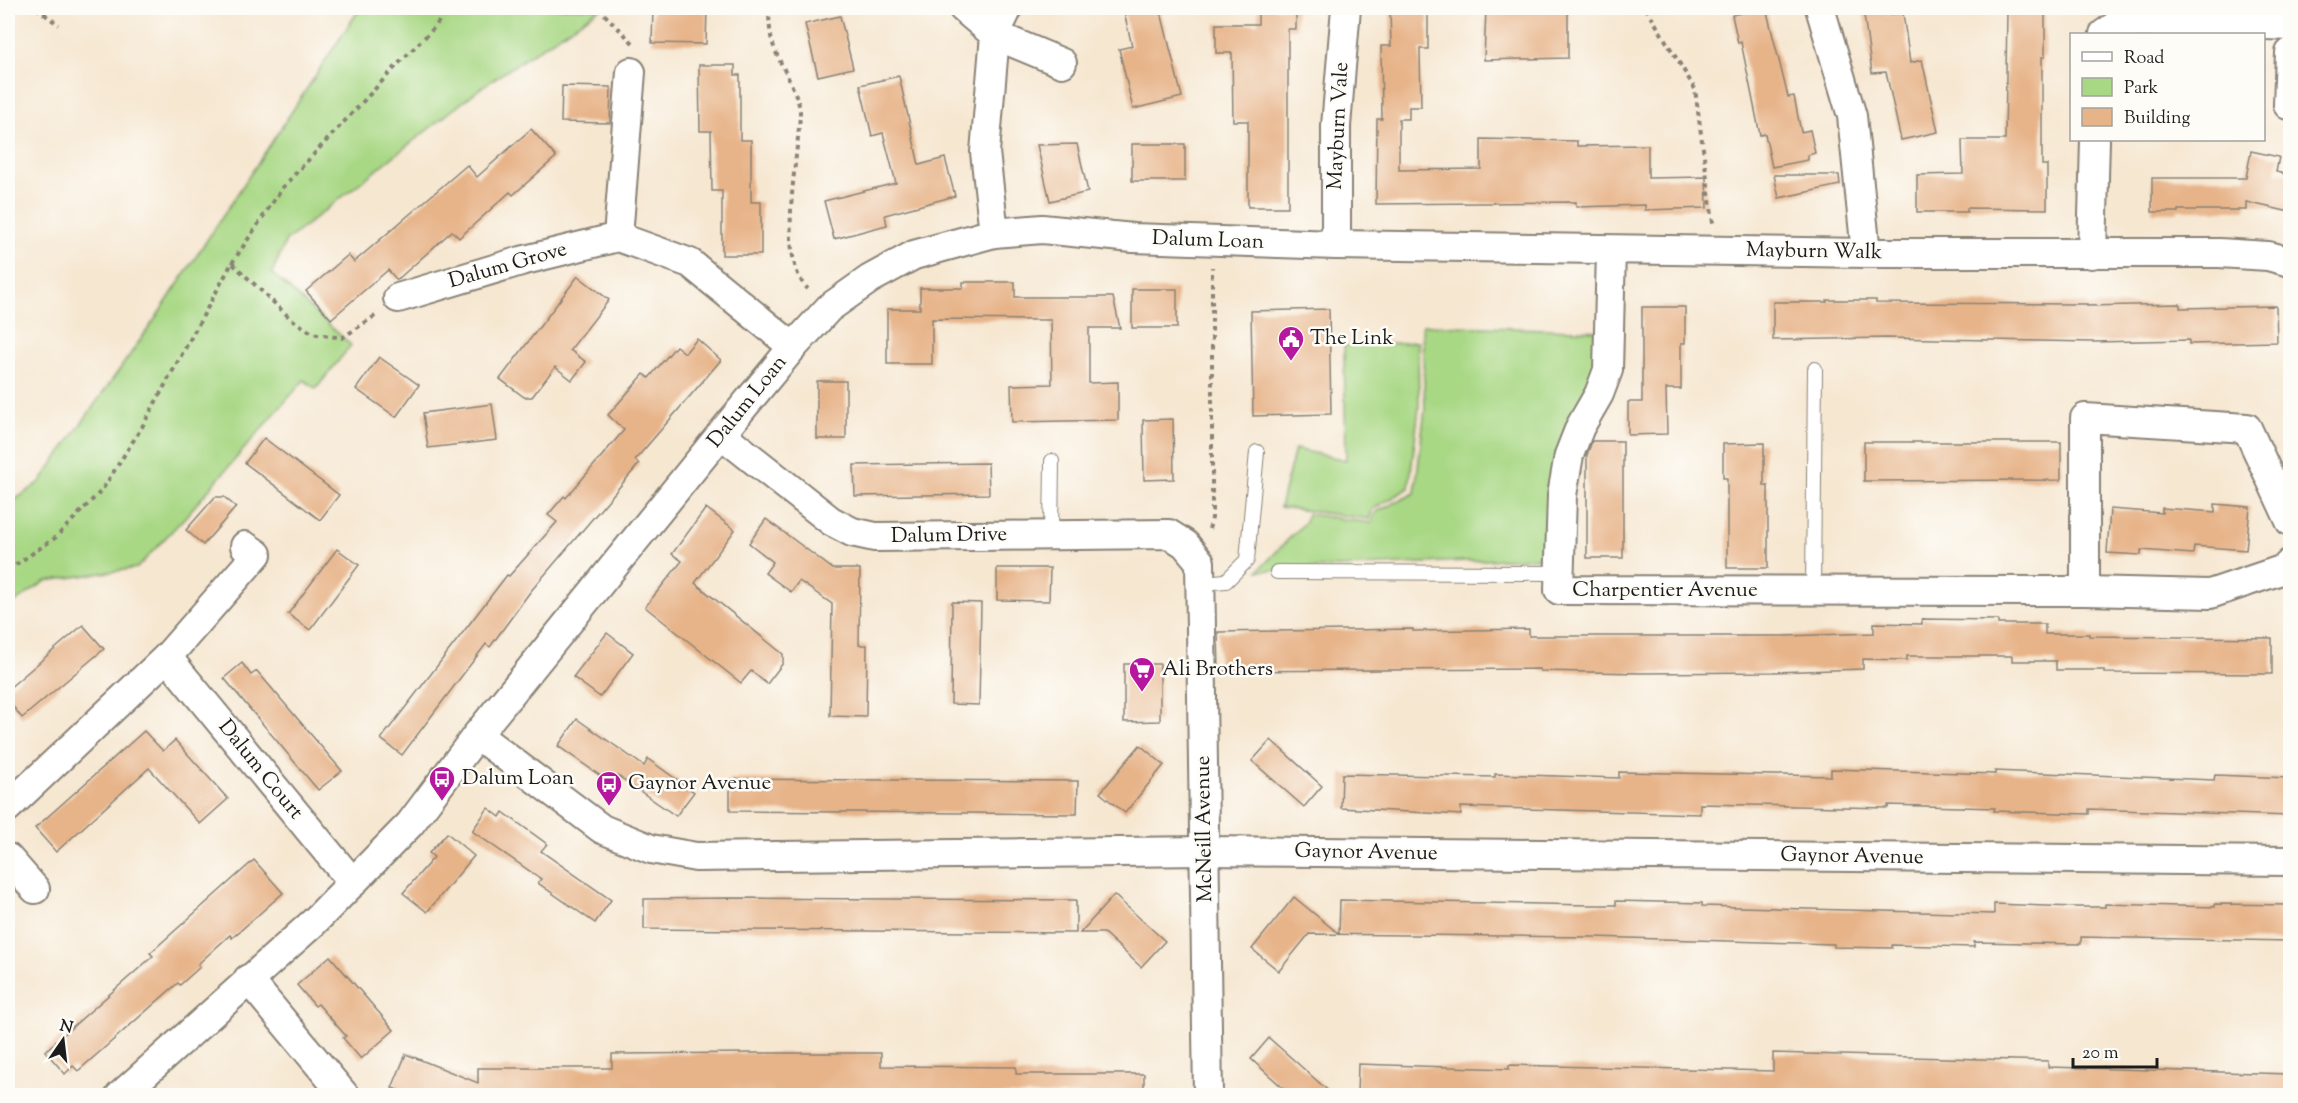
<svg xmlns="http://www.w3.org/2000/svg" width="2298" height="1103" font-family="'Sorts Mill Goudy',serif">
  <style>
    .green { fill: #a9d885; stroke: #627a50; stroke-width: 1.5 }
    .building { fill: #e7b489 }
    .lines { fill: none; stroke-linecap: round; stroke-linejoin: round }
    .lane-casing { stroke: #898276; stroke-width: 16 }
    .street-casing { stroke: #898276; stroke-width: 32 }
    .path { stroke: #898276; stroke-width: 4; stroke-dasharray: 4.5 4.5; stroke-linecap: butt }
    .lane { stroke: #fff; stroke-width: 14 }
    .street { stroke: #fff; stroke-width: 28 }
    .labels { text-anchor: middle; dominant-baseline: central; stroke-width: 5; stroke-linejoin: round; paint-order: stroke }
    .street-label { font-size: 21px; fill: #1c1c1c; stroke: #fdfcf7 }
    .poi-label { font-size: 21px; fill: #1c1c1c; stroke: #fdfcf7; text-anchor: start }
  </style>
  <rect width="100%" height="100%" fill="#fdfcf7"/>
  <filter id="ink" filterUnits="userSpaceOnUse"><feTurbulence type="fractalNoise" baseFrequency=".0167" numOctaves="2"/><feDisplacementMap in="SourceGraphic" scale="12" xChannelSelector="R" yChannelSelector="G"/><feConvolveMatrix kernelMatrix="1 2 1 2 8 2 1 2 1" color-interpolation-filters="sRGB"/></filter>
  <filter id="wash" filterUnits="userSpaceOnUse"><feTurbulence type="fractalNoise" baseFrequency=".008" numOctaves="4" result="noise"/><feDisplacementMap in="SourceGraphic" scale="24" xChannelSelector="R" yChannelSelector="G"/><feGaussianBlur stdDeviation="1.35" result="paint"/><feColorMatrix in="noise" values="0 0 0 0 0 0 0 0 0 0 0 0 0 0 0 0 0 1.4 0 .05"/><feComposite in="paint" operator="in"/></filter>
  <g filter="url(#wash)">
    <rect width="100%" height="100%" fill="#f6e7d1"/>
    <g class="green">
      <polygon points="360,8 601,8 482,87 286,241 272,273 351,345 316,389 304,380 186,516 137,568 46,581 8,607 8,505 40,482 153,322"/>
      <polygon points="1422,325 1602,331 1599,365 1547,557 1258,571 1305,522 1307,514 1371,523 1376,512 1415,493 1425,408"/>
      <polygon points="1418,342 1419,407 1409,488 1373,509 1369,519 1280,507 1295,449 1346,460 1344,346"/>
    </g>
    <g id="blocks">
      <g class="building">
        <polygon points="653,8 707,8 706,44 652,43"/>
        <polygon points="1123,8 1160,8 1182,97 1133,109 1119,49 1132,46"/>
        <polygon points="1258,8 1296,8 1296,29 1288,29 1288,207 1248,207 1248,121 1233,121 1232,53 1216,53 1216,24 1258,24"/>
        <polygon points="1390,8 1428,8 1428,49 1420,49 1421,107 1409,107 1409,119 1399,119 1399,170 1481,169 1481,139 1577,141 1577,146 1648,145 1648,178 1706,177 1707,208 1645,210 1645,205 1576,207 1576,202 1376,204 1377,119 1382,119 1381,46 1391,46"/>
        <polygon points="1486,8 1568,8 1568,58 1484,60"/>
        <polygon points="1766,8 1788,97 1794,96 1801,132 1810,130 1815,153 1808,155 1808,160 1772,167 1765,134 1760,135 1741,42 1738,43 1732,15"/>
        <polygon points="1863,8 1885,8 1886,15 1903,13 1910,63 1922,60 1938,132 1901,140 1886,72 1872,73"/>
        <polygon points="2007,10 2045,10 2045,57 2042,57 2042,165 2047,165 2047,209 1967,208 1967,212 1917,212 1917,175 1963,174 1962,140 2005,140"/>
        <polygon points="840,16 853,68 818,76 805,24"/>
        <polygon points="699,65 735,65 735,75 740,75 740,140 751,140 751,202 761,202 761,255 722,255 722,191 712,191 711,131 700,131"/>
        <polygon points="899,76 919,165 945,158 955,196 885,215 887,225 834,239 824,201 896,183 883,133 872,136 860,85"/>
        <polygon points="562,86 611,87 610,123 561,122"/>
        <polygon points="531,129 556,157 513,195 510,192 459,238 452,231 397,280 388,270 331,319 306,291 348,255 354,262 467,165 477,177"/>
        <polygon points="1077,144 1088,192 1050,201 1037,145"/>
        <rect x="1132" y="144" width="53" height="37"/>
        <polygon points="2251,151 2279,157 2276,172 2290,175 2290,212 2246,202 2246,210 2178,210 2178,212 2152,212 2152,178 2246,178"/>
        <polygon points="1774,175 1839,175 1840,185 1779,198"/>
        <polygon points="578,276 609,300 570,350 586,362 572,380 555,367 532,397 524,397 500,379"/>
        <polygon points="963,282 1015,282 1015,297 1113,297 1120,328 1089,328 1089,383 1118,382 1118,420 1012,422 1011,385 1052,384 1051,320 932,319 932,364 887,364 887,309 920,309 920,288 963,288"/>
        <rect x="1132" y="289" width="45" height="39"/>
        <polygon points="1827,300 1876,300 1876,303 2087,304 2087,306 2180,304 2180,308 2276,306 2277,342 2189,344 2189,340 2093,342 1886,338 1773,340 1773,302 1827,302"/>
        <polygon points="1642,307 1685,307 1685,343 1681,343 1681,389 1666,389 1667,434 1628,435 1628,402 1642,402"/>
        <polygon points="1329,309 1331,414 1253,416 1251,311"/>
        <polygon points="697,339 721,360 635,460 639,464 530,592 490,647 486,644 402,755 381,739 507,575 509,576 557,522 548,515 564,496 566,498 624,430 608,415 644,374 649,378 676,346 685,353"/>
        <polygon points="379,357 419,385 396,417 356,389"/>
        <rect x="817" y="381" width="29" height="58"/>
        <polygon points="492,404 497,440 428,448 423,413"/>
        <polygon points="1173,419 1174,479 1144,480 1143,420"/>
        <polygon points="264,438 339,495 320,520 245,463"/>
        <polygon points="1592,441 1623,441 1623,558 1587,558 1587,455"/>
        <polygon points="1864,442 2061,442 2061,480 1864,481"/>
        <polygon points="1764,443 1764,486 1768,486 1768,568 1727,568 1727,478 1723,478 1723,444"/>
        <polygon points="988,463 989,494 855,496 854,465"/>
        <polygon points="215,497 224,497 236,507 203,545 186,530"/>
        <polygon points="2215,504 2250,507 2246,550 2194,546 2193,554 2141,550 2141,555 2107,553 2110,509 2162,513 2162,508 2215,512"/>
        <polygon points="706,508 735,530 695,583 783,654 783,663 767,684 751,671 741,683 645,607 682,561 672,554"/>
        <polygon points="766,519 833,569 860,569 859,645 867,645 866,717 830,716 832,604 799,581 791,592 765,573 773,562 749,543"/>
        <polygon points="337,549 359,565 310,630 288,614"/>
        <polygon points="997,568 1050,568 1049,601 997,600"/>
        <polygon points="952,602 981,603 979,705 951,704"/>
        <polygon points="1922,619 1998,620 1998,624 2045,624 2045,634 2089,634 2089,636 2272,638 2272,674 2104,673 2104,670 2056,670 2056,661 2012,661 2012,656 1907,656 1907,660 1863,659 1863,669 1774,672 1640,673 1540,671 1540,669 1219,671 1218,632 1413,629 1413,631 1529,629 1529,636 1785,636 1874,633 1874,623 1922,624"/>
        <polygon points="83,625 104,649 22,718 8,700 8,689"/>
        <polygon points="607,633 633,653 600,697 573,677"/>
        <polygon points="242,663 251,675 257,671 342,771 318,790 224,678"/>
        <polygon points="1124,664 1160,664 1160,721 1124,722"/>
        <polygon points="577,719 644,766 648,759 694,792 676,816 618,776 612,784 558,746"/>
        <polygon points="144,731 163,751 175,740 228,799 200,824 149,768 56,852 35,828"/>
        <polygon points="1271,740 1322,786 1304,807 1252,761"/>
        <polygon points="1140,745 1164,765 1125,813 1100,793"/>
        <polygon points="1831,769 1995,774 1995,771 2214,780 2215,775 2290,778 2290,816 2089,809 2089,814 1994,811 1995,808 1888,805 1888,808 1700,804 1700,814 1461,807 1461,815 1341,808 1342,774 1495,777 1495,774 1619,778 1619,772 1831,776"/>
        <polygon points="730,779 1078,781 1077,814 730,811"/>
        <polygon points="488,808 500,817 503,812 547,844 541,851 611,900 595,923 538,883 541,879 472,831"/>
        <polygon points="447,833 474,856 427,912 403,893 434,857 429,853"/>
        <polygon points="254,860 283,893 232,938 230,935 198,964 200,967 180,985 178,983 78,1071 73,1066 65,1074 45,1051 153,956 150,953"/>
        <polygon points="1114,895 1165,941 1141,967 1104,933 1080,933"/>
        <polygon points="1294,897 1339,934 1340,900 1589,905 1616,905 1616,901 1702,903 1702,906 1994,914 1994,904 2076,907 2105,907 2105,904 2215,907 2215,904 2290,905 2290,941 2081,937 2081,944 1974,942 1974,947 1892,945 1892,948 1834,947 1834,944 1594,937 1309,934 1279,971 1252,949"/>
        <polygon points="729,898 1076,900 1076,933 644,929 644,899"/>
        <polygon points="330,956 394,1030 361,1059 343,1038 346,1036 318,1004 315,1006 297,985"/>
        <polygon points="1269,1038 1333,1095 1291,1095 1251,1059"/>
        <polygon points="758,1053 881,1053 881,1066 1016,1067 1016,1074 1144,1074 1144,1095 411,1095 392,1088 406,1054 478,1083 478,1068 612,1068 612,1054"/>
        <polygon points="1773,1053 2048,1061 2048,1067 2290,1074 2290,1095 2006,1095 1899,1093 1899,1095 1357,1095 1358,1064 1509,1069 1509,1065 1773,1071"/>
      </g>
    </g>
  </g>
  <g filter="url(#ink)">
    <use href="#blocks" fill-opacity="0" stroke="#898276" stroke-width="1.5"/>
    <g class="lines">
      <g class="lane-casing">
        <g id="lane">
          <polyline points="1051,534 1052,461"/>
          <polyline points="1277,572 1559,573"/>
          <polyline points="1202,583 1226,581 1247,560 1257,452"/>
          <polyline points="1813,591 1815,369"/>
        </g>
      </g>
      <g class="street-casing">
        <g id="street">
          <polyline points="963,8 995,35 1062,63"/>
          <polyline points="1820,8 1852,116 1866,253"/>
          <polyline points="2104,34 2118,24 2195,22 2290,26"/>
          <polyline points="2288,105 2290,53"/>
          <polyline points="994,233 985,152 995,35 1008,8"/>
          <polyline points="618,237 631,72"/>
          <polyline points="1336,245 1336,126 1346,8"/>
          <polyline points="1611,250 1608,370 1599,394 1580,427 1569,455 1562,495 1559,590 2085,591 2085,418 2247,428 2290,521"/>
          <polyline points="2092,254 2095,140"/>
          <polyline points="398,298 521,261 618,237 690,263 793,347"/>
          <polyline points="721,434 831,521 852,532 875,537 1169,534 1185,544 1200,562 1208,1096"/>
          <polyline points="2085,591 2210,594 2284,569 2290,563"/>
          <polyline points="167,657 353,883"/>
          <polyline points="477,735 602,829 651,849 696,857 1206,851 2290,861"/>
          <polyline points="8,807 167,657 257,554 245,546"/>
          <polyline points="8,858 35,889"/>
          <polyline points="248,979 345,1096"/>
          <polyline points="120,1096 314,922 410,824 477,735 721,434 793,347 829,308 870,279 914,255 994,233 1042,229 1133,238 1336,245 1866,253 2219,253 2268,256 2290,262"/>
        </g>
      </g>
      <g class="path">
        <polyline points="36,8 44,14 49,8"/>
        <polyline points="598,8 633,43"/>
        <path d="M768,8C770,19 769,33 773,44C778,62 800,95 800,112C799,155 775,259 808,289"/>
        <polyline points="1646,8 1695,89 1713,223"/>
        <polyline points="44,14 59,25"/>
        <polyline points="232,263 283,187 401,61 435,27 448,8"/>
        <polyline points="1209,529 1212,518 1212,267"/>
        <polyline points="8,570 55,538 102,490 142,427 232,263 290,318 312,333 342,338 378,314"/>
      </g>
      <use href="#lane" class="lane"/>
      <use href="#street" class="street"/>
    </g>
  </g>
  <defs>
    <g id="civic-pin" transform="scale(1.35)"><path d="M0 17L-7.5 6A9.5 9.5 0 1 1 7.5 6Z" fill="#b5179e" stroke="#fdfcf7"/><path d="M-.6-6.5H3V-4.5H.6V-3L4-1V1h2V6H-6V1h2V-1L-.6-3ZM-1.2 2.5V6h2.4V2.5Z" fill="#fff"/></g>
    <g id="supermarket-pin" transform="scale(1.35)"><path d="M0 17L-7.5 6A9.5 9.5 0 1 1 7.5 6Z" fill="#b5179e" stroke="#fdfcf7"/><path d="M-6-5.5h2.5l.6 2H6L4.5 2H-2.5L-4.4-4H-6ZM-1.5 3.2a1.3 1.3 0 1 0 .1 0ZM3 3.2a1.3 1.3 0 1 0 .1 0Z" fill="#fff"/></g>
    <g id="bus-pin" transform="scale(1.35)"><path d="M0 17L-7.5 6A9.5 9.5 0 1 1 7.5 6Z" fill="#b5179e" stroke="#fdfcf7"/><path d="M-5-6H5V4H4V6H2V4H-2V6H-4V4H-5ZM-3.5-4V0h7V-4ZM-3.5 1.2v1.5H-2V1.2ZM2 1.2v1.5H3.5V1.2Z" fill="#fff"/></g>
  </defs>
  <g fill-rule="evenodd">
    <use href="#civic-pin" x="1291" y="339"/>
    <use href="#supermarket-pin" x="1142" y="670"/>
    <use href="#bus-pin" x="442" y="779"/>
    <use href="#bus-pin" x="609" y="784"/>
  </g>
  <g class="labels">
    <g class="street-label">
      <text transform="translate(1339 126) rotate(-87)">Mayburn Vale</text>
      <text transform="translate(1208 241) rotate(2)">Dalum Loan</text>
      <text transform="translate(1814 252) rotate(1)">Mayburn Walk</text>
      <text transform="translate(508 266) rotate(-16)">Dalum Grove</text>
      <text transform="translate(748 402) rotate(-51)">Dalum Loan</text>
      <text transform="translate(949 536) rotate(-1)">Dalum Drive</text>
      <text x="1665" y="591">Charpentier Avenue</text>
      <text transform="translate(260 770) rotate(51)">Dalum Court</text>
      <text transform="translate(1205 829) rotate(-91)">McNeill Avenue</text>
      <text transform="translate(1366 853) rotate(1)">Gaynor Avenue</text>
      <text transform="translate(1852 857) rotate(1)">Gaynor Avenue</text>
    </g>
    <g class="poi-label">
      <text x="1310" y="339">The Link</text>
      <text x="1162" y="670">Ali Brothers</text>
      <text x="462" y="779">Dalum Loan</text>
      <text x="628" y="784">Gaynor Avenue</text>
    </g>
  </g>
  <rect width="2298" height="1103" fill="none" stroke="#fdfcf7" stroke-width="30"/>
  <rect x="2070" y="33" width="195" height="108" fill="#fdfcf7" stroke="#a3a29f" stroke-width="1.5"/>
  <rect x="2082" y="52" width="30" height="9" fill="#ffffff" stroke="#a3a29f" stroke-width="1.5"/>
  <text x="2124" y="63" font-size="18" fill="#1c1c1c">Road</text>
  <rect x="2082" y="78" width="30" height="18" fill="#a9d885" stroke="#a3a29f" stroke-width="1.5"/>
  <text x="2124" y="93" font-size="18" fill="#1c1c1c">Park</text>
  <rect x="2082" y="108" width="30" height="18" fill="#e7b489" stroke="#a3a29f" stroke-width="1.5"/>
  <text x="2124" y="123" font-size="18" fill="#1c1c1c">Building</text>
  <g transform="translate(63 1040) rotate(14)" stroke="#fdfcf7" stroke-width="4.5" paint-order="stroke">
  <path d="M0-4.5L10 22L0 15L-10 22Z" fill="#1c1c1c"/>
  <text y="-9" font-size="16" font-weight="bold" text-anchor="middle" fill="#1c1c1c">N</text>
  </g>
  <path d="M2073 1058v9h84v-9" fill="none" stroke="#1c1c1c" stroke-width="3"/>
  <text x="2082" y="1058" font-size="18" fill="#1c1c1c" stroke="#fdfcf7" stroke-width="4.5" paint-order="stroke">20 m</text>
</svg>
